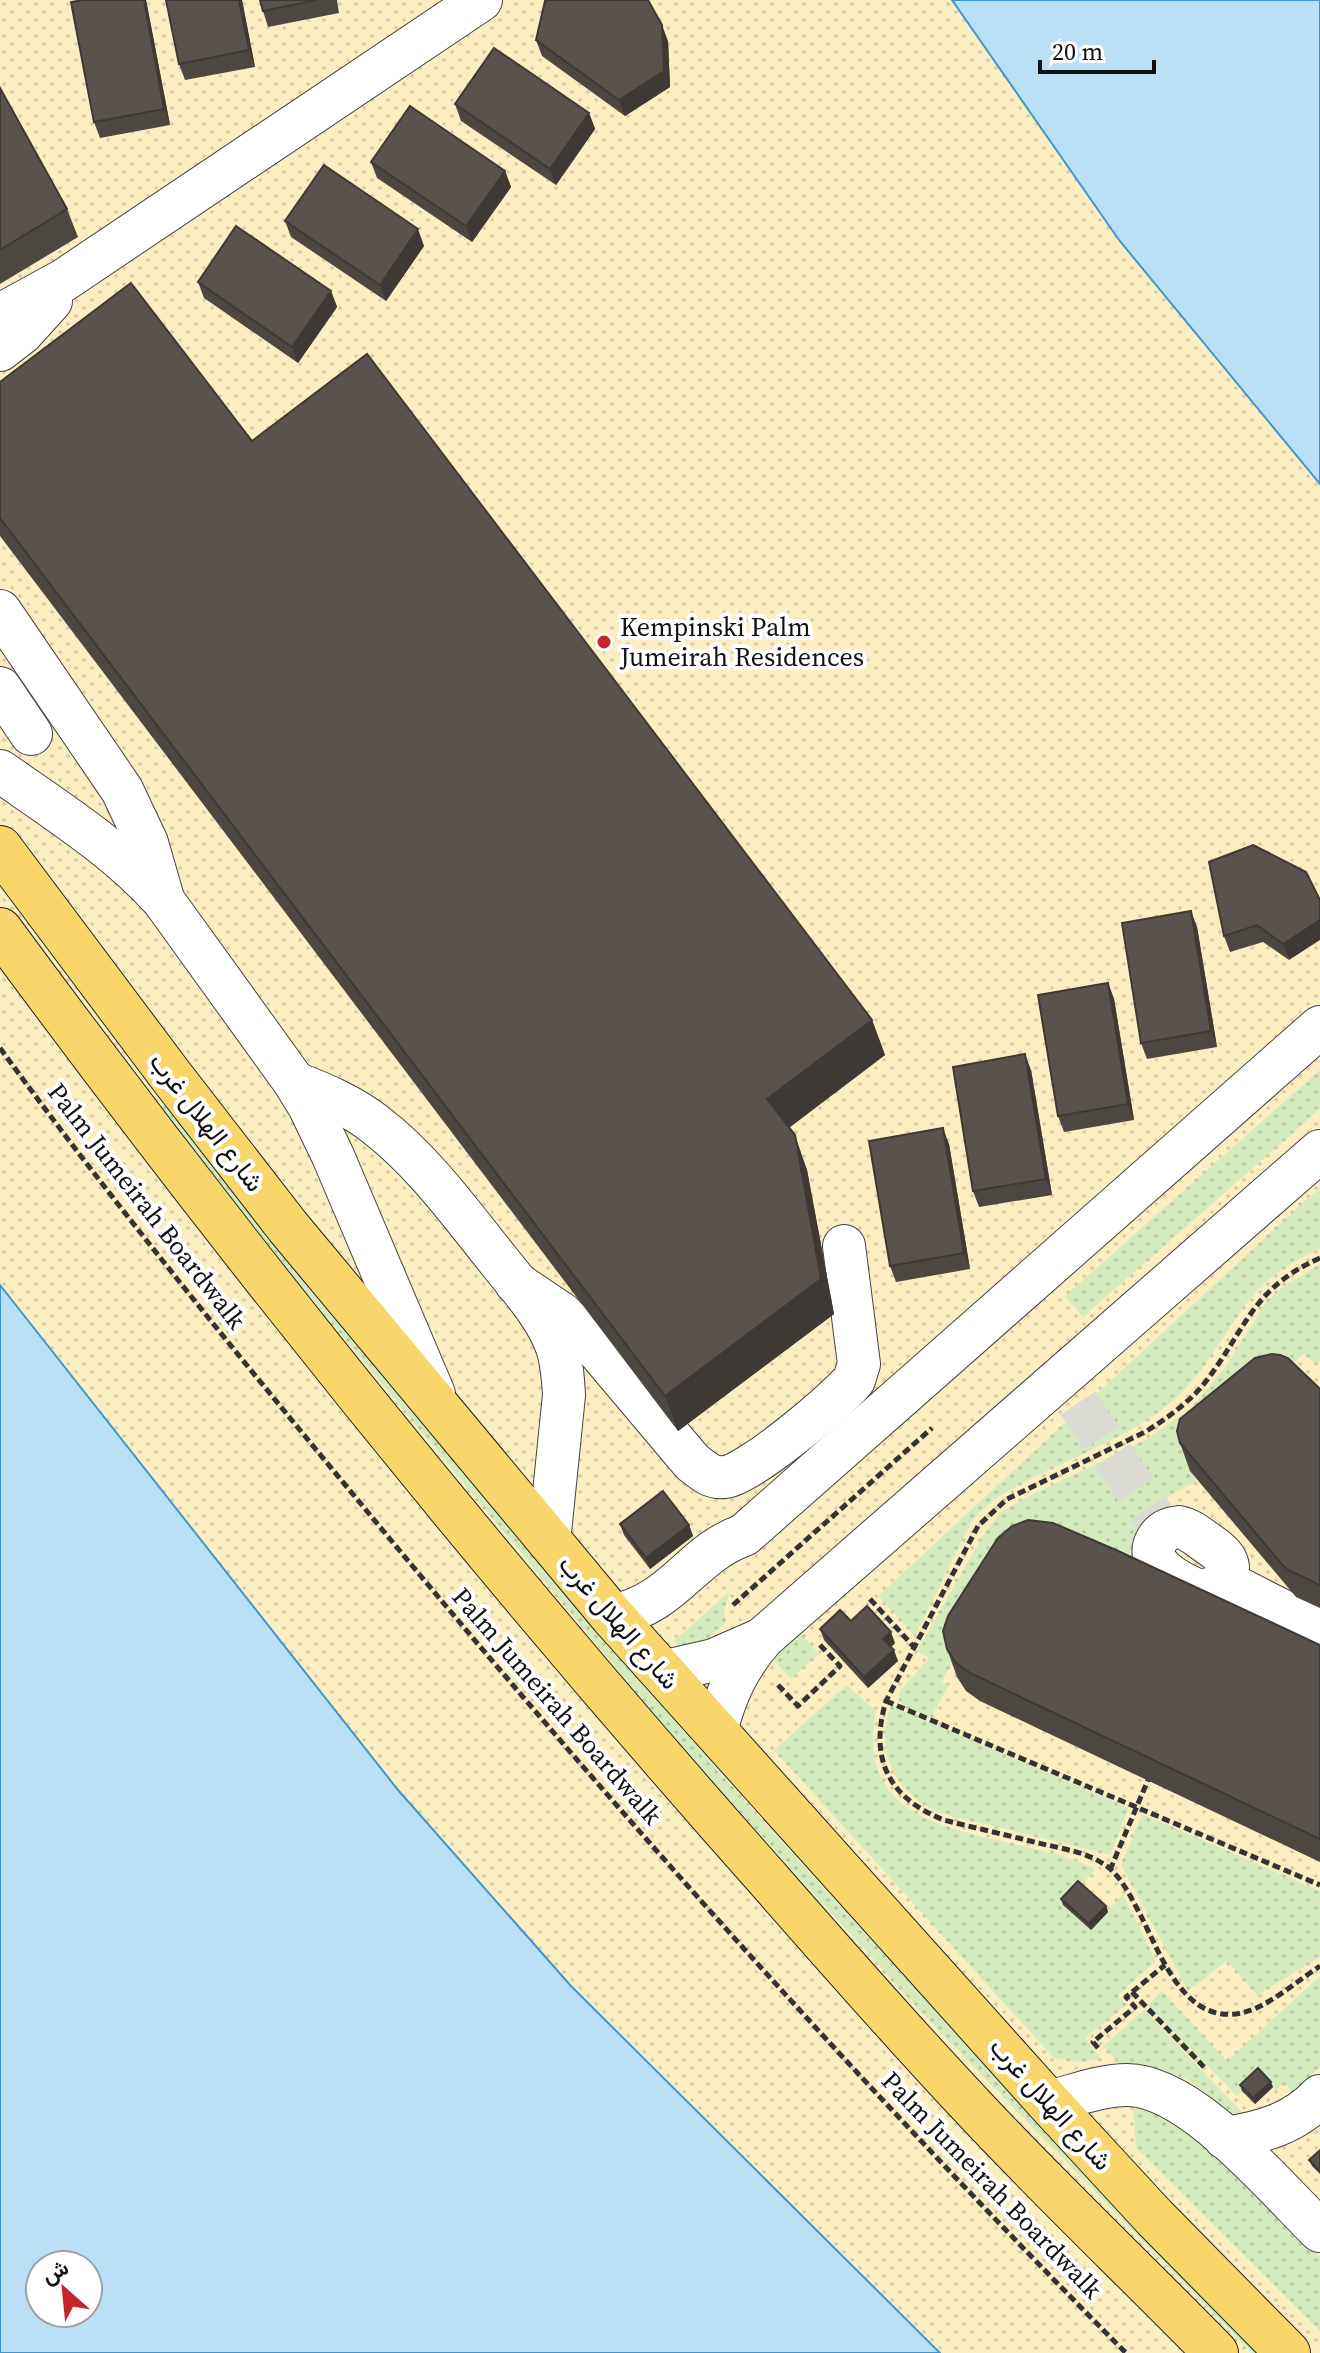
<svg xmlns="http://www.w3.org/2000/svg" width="1320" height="2353" font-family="'Source Serif 4',Vazirmatn,serif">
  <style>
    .sand { fill: url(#sand-dots) }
    .garden { fill: url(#garden-dots) }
    .water { fill: #b9e0f7; stroke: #3f96cf; stroke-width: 2; fill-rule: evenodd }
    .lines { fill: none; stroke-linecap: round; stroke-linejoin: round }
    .minor-tunnel { stroke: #dbdad3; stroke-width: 42; stroke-dasharray: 42 21; stroke-linecap: butt }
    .minor-casing { stroke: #444; stroke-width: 44 }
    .major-casing { stroke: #222; stroke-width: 46 }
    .path { stroke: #333; stroke-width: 5; stroke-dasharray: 8 4; stroke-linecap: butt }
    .minor { stroke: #fff; stroke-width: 42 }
    .major { stroke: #f9d66b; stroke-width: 44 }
    .wall { fill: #4d4742 }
    .shaded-wall { fill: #3f3936 }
    .building { fill: #5a524d; stroke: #3f3936; stroke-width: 2 }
    .poi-dot { fill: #c4262e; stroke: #fff; stroke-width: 3 }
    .labels { text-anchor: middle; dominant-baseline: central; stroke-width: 8; stroke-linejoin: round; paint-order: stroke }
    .poi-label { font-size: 26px; fill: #111; stroke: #fff; text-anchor: start }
    .street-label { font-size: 26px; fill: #111; stroke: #fff }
  </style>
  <defs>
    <pattern id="sand-dots" width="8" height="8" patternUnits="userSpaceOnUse" patternTransform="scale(2)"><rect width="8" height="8" fill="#fbeec1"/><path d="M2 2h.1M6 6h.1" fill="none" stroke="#d6cba5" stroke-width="1.8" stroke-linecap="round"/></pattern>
    <pattern id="garden-dots" width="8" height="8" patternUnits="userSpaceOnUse" patternTransform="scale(2)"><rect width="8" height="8" fill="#d5ebbd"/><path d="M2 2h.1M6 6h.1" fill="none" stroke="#b6c8a1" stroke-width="1.8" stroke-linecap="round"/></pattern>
  </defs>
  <rect width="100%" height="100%" fill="#fffdf5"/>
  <polygon class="sand" points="0,0 952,0 1119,240 1320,484 1320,2353 940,2353 571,1986 398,1790 0,1285"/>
  <g class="garden">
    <polygon points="1320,1070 1320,1109 1083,1317 1065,1296"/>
    <path d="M168,1104L690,1738C874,1951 1072,2151 1268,2353H1252L934,2026L682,1748L158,1112Z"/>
    <path d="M1320,1187V1249C1295,1260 1273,1273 1255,1293C1222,1332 1207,1375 1164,1408C1128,1436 1082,1453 1041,1474C1014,1487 989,1499 971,1523L915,1636L878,1596Z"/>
    <path d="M1320,1264V1360L1316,1364L1304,1354L1265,1386L1190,1471L1197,1483C1148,1496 1143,1537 1126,1578L954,1659L942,1681L948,1686L931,1718L903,1706L899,1699L900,1691L929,1658L917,1651L985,1532L1001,1512L1023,1499L1147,1439L1190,1409L1224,1369L1265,1304L1284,1286Z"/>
    <polygon points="730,1591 724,1610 726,1623 687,1656 674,1641"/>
    <polygon points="800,1632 819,1654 791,1679 771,1657"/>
    <path d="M847,1685L876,1711C849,1850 1016,1827 1095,1869L1080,1887L1091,1930L1123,1894L1156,1961L1118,1995L1126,2005L1085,2038L1101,2059L1077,2062L1054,2058L774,1750Z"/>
    <path d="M891,1706L1129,1808L1110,1855C1072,1845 1035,1836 997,1827C970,1820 938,1817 916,1799C887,1776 878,1739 891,1706Z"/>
    <polygon points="1142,1814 1320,1891 1320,1957 1257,1995 1227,1961 1188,1991 1121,1865"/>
    <polygon points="1320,1976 1320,2067 1293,2093 1284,2083 1276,2090 1260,2074 1237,2096 1148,2005 1162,1991 1227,2061"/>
    <path d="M1144,2010L1249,2119L1239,2128C1204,2090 1185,2063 1129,2074L1103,2046Z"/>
    <polygon points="1144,2108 1188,2123 1320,2257 1320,2331 1136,2148 1133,2109"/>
  </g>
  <g class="water">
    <polygon points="952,0 1320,0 1320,484 1119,240"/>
    <path d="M0,1285L398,1790L571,1986L940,2353H0ZM88,2265V2313H40V2265Z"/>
  </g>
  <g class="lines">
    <polyline class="minor-tunnel" points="1078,1403 1154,1517"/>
    <g class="minor-casing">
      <g id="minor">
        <polyline points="0,315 64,280 481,0"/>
        <polyline points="0,350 22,333 51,301"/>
        <polyline points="0,611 122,790 147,843 162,895"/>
        <polyline points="0,688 31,734"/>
        <path d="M0,771C57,811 116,848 163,900L295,1083L309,1106L333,1156L434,1394"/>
        <path d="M295,1083C324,1094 352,1106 376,1125C424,1162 461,1214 499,1261C520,1288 545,1314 557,1347C562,1363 563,1378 564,1395L549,1542"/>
        <path d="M516,1283L562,1314L590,1341L692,1462C702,1470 711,1479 725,1477C750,1474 835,1402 854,1380L859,1364L844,1246"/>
        <path d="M1179,1527C1189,1529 1195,1534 1203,1540C1222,1553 1238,1563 1220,1587L1199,1591C1180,1583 1140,1564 1158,1538C1163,1530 1170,1528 1179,1527Z"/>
        <polyline points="1224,1581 1320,1630"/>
        <path d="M612,1616C676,1603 690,1554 744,1535L1320,1027"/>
        <polyline points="662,1672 714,1660 762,1639"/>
        <path d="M716,1732C725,1695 738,1667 763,1638L1320,1151"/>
        <path d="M1048,2102C1073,2096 1101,2085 1127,2085C1191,2085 1275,2187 1320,2231"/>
        <path d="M1225,2138C1261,2133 1295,2123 1320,2096"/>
      </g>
    </g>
    <g class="major-casing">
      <g id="major">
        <polyline points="0,848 171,1076 288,1227 612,1616 1048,2102 1155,2218 1288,2353"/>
        <path d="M0,930C244,1261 503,1581 776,1888C840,1961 904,2034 971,2105C1050,2190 1135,2270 1216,2353"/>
      </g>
    </g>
    <g class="path">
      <path d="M0,1048C116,1207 241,1359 366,1510C607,1802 859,2084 1126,2353"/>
      <path d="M1320,1258C1250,1289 1246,1331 1203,1385C1187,1404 1166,1419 1145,1432L1007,1499L978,1526L886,1701C869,1758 888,1798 944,1820C975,1828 1007,1835 1038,1843C1059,1848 1083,1851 1102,1863C1121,1874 1131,1898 1141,1916C1163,1960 1189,2035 1254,2009C1277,1999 1299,1980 1320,1966"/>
      <polyline points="870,1599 914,1647"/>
      <polyline points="733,1605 932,1428"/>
      <polyline points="778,1685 798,1706 840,1666 818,1643"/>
      <polyline points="886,1701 1320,1885"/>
      <polyline points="1110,1870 1148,1780"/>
      <polyline points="1132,1992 1206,2069"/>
      <polyline points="1098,2048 1093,2042 1135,2007 1126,1997 1165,1965"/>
    </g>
    <use href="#minor" class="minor"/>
    <use href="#major" class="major"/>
  </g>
  <g class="wall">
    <polygon points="83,0 146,0 170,125 100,138 94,122"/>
    <polygon points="166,0 242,0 255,67 185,80 179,64"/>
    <polygon points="260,0 337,0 339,13 268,27 263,11"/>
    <polygon points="536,40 668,41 670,87 625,116 542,56"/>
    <polygon points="0,88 67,209 78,237 0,284"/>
    <polygon points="455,104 589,113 595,129 556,185 461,121"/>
    <polygon points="371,162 505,171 511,187 472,242 377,178"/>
    <polygon points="285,221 424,246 386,301 291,237"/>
    <polygon points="198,282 331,291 337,307 298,363 204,298"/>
    <polygon points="0,382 872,1020 885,1055 789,1128 807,1170 834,1314 678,1431 0,536"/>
    <polygon points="1253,845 1289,960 1263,942 1230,952 1224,936"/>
    <polygon points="1197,927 1217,1047 1147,1059 1141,1043"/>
    <polygon points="1108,983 1114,999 1134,1120 1064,1132 1058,1116"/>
    <polygon points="1031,1070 1052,1195 979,1207 973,1191"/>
    <polygon points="949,1144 970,1269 896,1282 890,1266"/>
    <polygon points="1320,1389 1320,1608 1296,1597 1190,1471 1180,1443"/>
    <polygon points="620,1524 689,1525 693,1536 650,1569 624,1535"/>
    <polygon points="851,1621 895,1643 891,1647 898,1661 868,1688 824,1640 820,1629"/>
    <polygon points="1320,1645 1320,1862 980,1701 966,1691 957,1677 947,1649"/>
    <polygon points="1061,1899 1106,1906 1108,1912 1091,1930 1063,1905"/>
    <polygon points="1240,2085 1273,2087 1255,2104 1242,2091"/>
    <polygon points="1320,2150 1320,2174 1312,2166 1309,2160"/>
  </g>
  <g class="shaded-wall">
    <polygon points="144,0 146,0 147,5 170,125 164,109"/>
    <polygon points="239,0 242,0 255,67 249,50"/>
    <polygon points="662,25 668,41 670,87 625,116 619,100"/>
    <polygon points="589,113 595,129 556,185 550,169"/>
    <polygon points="505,171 511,187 472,242 466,226"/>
    <polygon points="418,229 424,246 386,301 380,285"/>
    <polygon points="331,291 337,307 298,363 292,347"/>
    <polygon points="1191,911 1197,927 1217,1047 1211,1031"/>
    <polygon points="1320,920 1320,940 1289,960 1283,944"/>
    <polygon points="1108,983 1114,999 1134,1120 1128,1104"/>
    <polygon points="872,1020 885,1055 780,1134 767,1099"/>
    <polygon points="1025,1054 1031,1070 1052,1195 1046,1179"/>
    <polygon points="943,1128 949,1144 970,1269 964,1253"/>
    <polygon points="795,1135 807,1170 834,1314 678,1431 665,1396"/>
    <polygon points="689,1525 693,1536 650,1569 646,1558"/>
    <polygon points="891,1632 895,1643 887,1650 883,1639"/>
    <polygon points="894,1650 898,1661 868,1688 864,1677"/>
    <polygon points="1106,1906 1108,1912 1091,1930 1089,1924"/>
    <polygon points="1271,2082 1273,2087 1255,2104 1253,2098"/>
  </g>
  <g class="building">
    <polygon points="83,0 144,0 164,109 94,122 71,2"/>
    <polygon points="166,0 239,0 249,50 179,64"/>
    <polygon points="260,0 317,0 263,11"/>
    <polygon points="547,0 648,0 662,25 664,71 619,100 536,40 545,1"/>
    <polygon points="494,48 589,113 550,169 455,104"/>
    <polygon points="0,88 67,209 0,250"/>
    <polygon points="410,106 505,171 466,226 371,162"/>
    <polygon points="324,165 418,229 380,285 285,221"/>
    <polygon points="236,226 331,291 292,347 198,282"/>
    <polygon points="131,283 252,441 367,354 872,1020 767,1099 795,1135 821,1279 665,1396 0,518 0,382"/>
    <polygon points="1253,845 1306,872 1320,900 1320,920 1283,944 1257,925 1224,936 1209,862"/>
    <polygon points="1191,911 1211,1031 1141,1043 1122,923"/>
    <polygon points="1108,983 1128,1104 1058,1116 1038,995"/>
    <polygon points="1025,1054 1046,1179 973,1191 953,1067"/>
    <polygon points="943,1128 964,1253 890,1266 869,1141"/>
    <polygon points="1272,1354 1280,1355 1288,1358 1320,1389 1320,1585 1286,1569 1180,1443 1177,1431 1180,1419 1255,1358"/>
    <polygon points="663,1491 689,1525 646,1558 620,1524"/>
    <polygon points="1028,1520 1053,1523 1116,1550 1320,1645 1320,1839 970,1673 956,1663 947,1649 943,1631 948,1616 998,1538 1012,1526"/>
    <polygon points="867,1606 891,1632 883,1639 894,1650 864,1677 820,1629 840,1610 851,1621"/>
    <polygon points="1078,1881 1106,1906 1089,1924 1061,1899"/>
    <polygon points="1258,2068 1271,2082 1253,2098 1240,2085"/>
    <polygon points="1320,2150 1320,2171 1309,2160"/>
  </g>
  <circle class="poi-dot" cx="604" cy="642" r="8"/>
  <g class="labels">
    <g class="poi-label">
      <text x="620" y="627">Kempinski Palm<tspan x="620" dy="30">Jumeirah Residences</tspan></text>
    </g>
    <g class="street-label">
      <text transform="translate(207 1122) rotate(52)">شارع الهلال غرب</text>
      <text transform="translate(147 1206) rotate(52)">Palm Jumeirah Boardwalk</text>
      <text transform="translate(619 1622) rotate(49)">شارع الهلال غرب</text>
      <text transform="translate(557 1706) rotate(49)">Palm Jumeirah Boardwalk</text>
      <text transform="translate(1051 2104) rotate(48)">شارع الهلال غرب</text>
      <text transform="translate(992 2185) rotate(46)">Palm Jumeirah Boardwalk</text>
    </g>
  </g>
  <g transform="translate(64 2289) rotate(333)"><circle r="38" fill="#ffffff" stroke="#a0a0a0" stroke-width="2"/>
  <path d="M0-6L14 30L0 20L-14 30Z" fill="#c4262e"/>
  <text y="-12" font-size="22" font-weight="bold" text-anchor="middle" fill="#111111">ش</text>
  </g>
  <path d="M1040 60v12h114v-12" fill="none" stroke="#111111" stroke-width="4"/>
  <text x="1052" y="60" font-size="24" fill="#111111" stroke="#ffffff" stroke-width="6" paint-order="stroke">20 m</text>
</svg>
